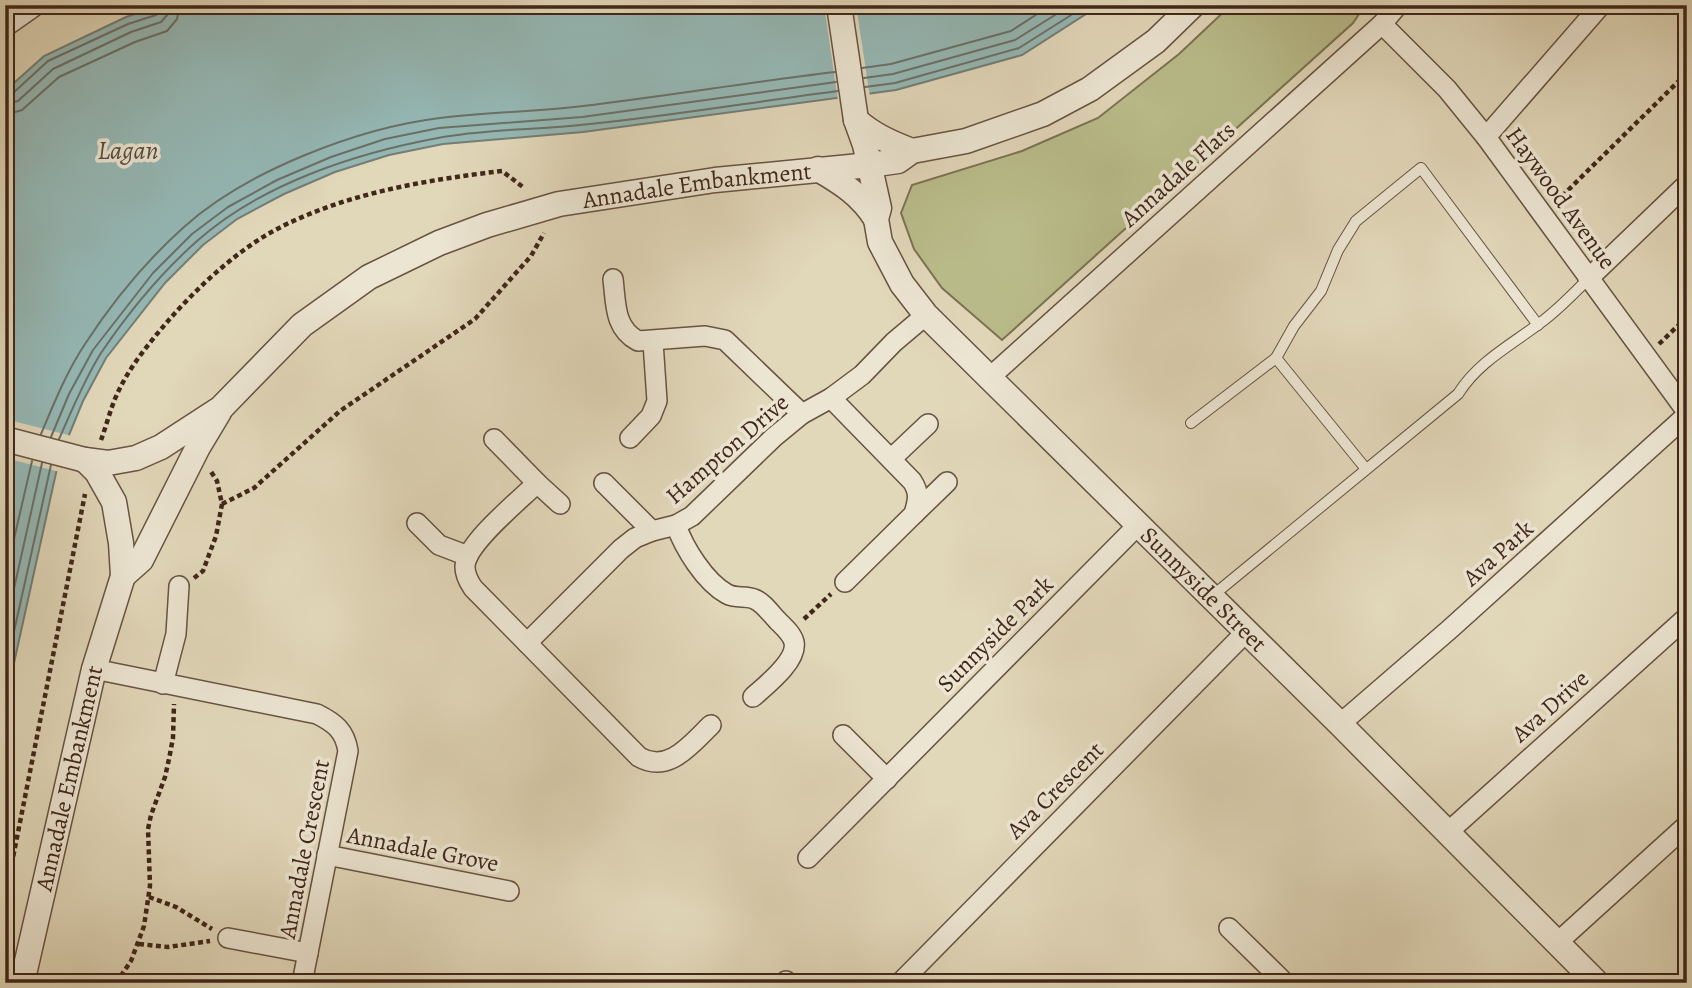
<svg xmlns="http://www.w3.org/2000/svg" width="1692" height="988" font-family="Alegreya,serif">
  <style>
    .green { fill: #b9bc8a; stroke: #7c7252; stroke-width: 2 }
    .water { fill: #95b8b5; stroke: #737e77; stroke-width: 2 }
    .pier { fill: #e1d7b9 }
    .lines { fill: none; stroke-linecap: round; stroke-linejoin: round }
    .shore { stroke: #6a7068; stroke-width: 2 }
    .service-casing { stroke: #685342; stroke-width: 12 }
    .minor-casing { stroke: #685342; stroke-width: 22 }
    .tertiary-casing { stroke: #685342; stroke-width: 27 }
    .path { stroke: #40271a; stroke-width: 4.5; stroke-dasharray: 5 3.5; stroke-linecap: butt }
    .service { stroke: #ece5d2; stroke-width: 10 }
    .minor { stroke: #ece5d2; stroke-width: 19 }
    .tertiary { stroke: #ece5d2; stroke-width: 24 }
    .labels { text-anchor: middle; dominant-baseline: central; stroke-width: 7; stroke-linejoin: round; paint-order: stroke }
    .street-label { font-size: 24px; fill: #40271a; stroke: #ece5d2 }
    .water-label { font-size: 26px; font-style: italic; fill: #554b41; stroke: #ece5d2 }
  </style>
  <rect width="100%" height="100%" fill="#e1d7b9"/>
  <filter id="stains"><feTurbulence type="fractalNoise" baseFrequency=".00286" numOctaves="4"/><feColorMatrix values="0 0 0 0 .2 0 0 0 0 .09 0 0 0 0 .02 0 0 0 .5 -.17"/></filter>
  <radialGradient id="worn" r=".72"><stop offset=".6" stop-color="#630" stop-opacity="0"/><stop offset="1" stop-color="#630" stop-opacity=".3"/></radialGradient>
  <polygon class="green" points="1231,5 1365,5 1353,23 1002,340 942,288 914,249 901,213 912,185 1022,151 1098,118 1179,54"/>
  <polygon class="water" points="163,5 1100,5 1022,55 896,90 583,132 443,144 389,155 335,172 284,194 237,219 203,245 165,283 106,358 83,401 64,447 56,473 12,672 5,715 5,91 44,56 126,17"/>
  <g class="pier">
    <polygon points="824,5 856,5 870,97 838,101"/>
    <polygon points="5,419 72,436 60,472 5,458"/>
  </g>
  <g class="lines">
    <g class="shore">
      <polyline points="862,68 891,64 1011,31 1051,5"/>
      <polyline points="864,78 893,74 1015,40 1071,5"/>
      <polyline points="865,87 895,83 1019,48 1087,5"/>
      <polyline points="5,95 12,94 48,61 128,24 156,15 160,11 161,5"/>
      <polyline points="5,104 18,101 53,69 131,32 161,22 168,14 169,5"/>
      <polyline points="5,115 22,110 59,77 135,42 167,31 177,19 180,5"/>
      <path d="M41,434C54,403 67,371 85,344C113,301 147,260 184,227C246,171 358,128 440,118C487,112 535,112 583,106C667,96 751,82 835,72"/>
      <polyline points="51,437 69,394 93,350 153,273 192,234 228,207 277,180 331,157 385,139 439,128 582,117 836,82"/>
      <path d="M59,439C72,410 84,380 101,353C128,313 161,273 197,241C261,184 356,153 438,138C484,129 533,130 580,125C666,117 752,102 838,91"/>
      <polyline points="5,578 32,461"/>
      <polyline points="5,629 42,463"/>
      <polyline points="5,672 51,465"/>
    </g>
    <g class="service-casing">
      <g id="service">
        <polyline points="1276,358 1366,469"/>
        <polyline points="1191,423 1276,358 1294,326 1321,291 1338,250 1356,221 1421,168 1538,325"/>
        <path d="M1211,597L1458,394C1478,362 1511,345 1540,323C1558,310 1573,294 1588,279"/>
      </g>
    </g>
    <g class="minor-casing">
      <g id="minor">
        <polyline points="1382,24 1447,89 1486,137 1687,412"/>
        <polyline points="1486,137 1601,5"/>
        <path d="M613,279C616,304 614,328 638,341L705,336L725,340L802,414"/>
        <polyline points="1588,279 1687,184"/>
        <polyline points="988,379 1382,24 1398,5"/>
        <path d="M831,398L912,481C920,493 918,500 914,514L845,582"/>
        <polyline points="630,438 651,416 657,401 653,342"/>
        <path d="M494,439L537,483C520,500 465,544 465,567C465,575 469,582 473,588L639,757C669,774 691,744 711,725"/>
        <polyline points="891,459 928,424"/>
        <polyline points="537,483 560,504"/>
        <polyline points="604,483 652,531"/>
        <polyline points="914,514 947,482"/>
        <polyline points="417,523 439,545 468,556"/>
        <path d="M676,525C684,548 705,582 727,594C736,599 746,595 754,599C763,602 771,614 778,621C784,627 792,634 794,642C798,661 765,686 753,697"/>
        <polyline points="527,643 621,549 635,538 652,531 676,525 692,516 774,437 802,414 831,398 862,375 894,342 926,315"/>
        <path d="M94,669L317,714C335,723 345,731 348,751L302,983"/>
        <polyline points="163,684 176,634 179,586"/>
        <polyline points="1340,724 1450,629 1687,415"/>
        <polyline points="843,735 887,779"/>
        <polyline points="1447,833 1687,617"/>
        <polyline points="327,855 509,891"/>
        <polyline points="808,858 1138,525"/>
        <polyline points="1229,928 1285,983"/>
        <polyline points="228,938 308,953"/>
        <polyline points="1558,942 1687,825"/>
        <polyline points="786,981 788,983"/>
        <polyline points="900,983 1246,632"/>
      </g>
    </g>
    <g class="tertiary-casing">
      <g id="tertiary">
        <path id="s1" d="M839,5L856,120L865,145L879,208L876,219L880,242L902,284L926,315L1340,724L1597,983"/>
        <polyline points="5,24 32,5"/>
        <path d="M856,120C873,135 891,143 912,151"/>
        <path d="M818,169C842,183 861,195 876,219"/>
        <path id="s2" d="M5,439L85,460L108,463L136,458L161,447L221,408L302,325L369,277L439,243L487,225L559,204L715,180L870,165L898,161L912,151L966,141L1043,114L1090,89L1156,41L1193,5"/>
        <polyline points="123,576 141,560 198,447 219,412"/>
        <path id="s3" d="M22,983L94,669L123,576L121,543L114,502L97,472L85,460"/>
      </g>
    </g>
    <g class="path">
      <polyline points="1556,202 1687,73"/>
      <polyline points="1659,344 1687,317"/>
      <path d="M101,440C107,424 111,406 119,390C131,365 150,342 168,321C196,289 231,256 268,234C336,195 424,180 502,171L523,187"/>
      <polyline points="222,504 254,488 340,411 475,319 531,256 544,233"/>
      <polyline points="194,578 203,571 216,536 222,504 217,481 210,470"/>
      <polyline points="804,619 831,594"/>
      <polyline points="5,789 10,761"/>
      <polyline points="149,897 176,907 212,929"/>
      <polyline points="5,898 85,494"/>
      <polyline points="139,944 168,947 210,941"/>
      <polyline points="116,983 131,961 144,926 150,886 148,829 151,815 165,777 169,759 173,738 174,704"/>
    </g>
    <use href="#service" class="service"/>
    <use href="#minor" class="minor"/>
    <use href="#tertiary" class="tertiary"/>
  </g>
  <g class="labels">
    <g class="street-label">
      <text transform="translate(1178 174) rotate(-42)">Annadale Flats</text>
      <text stroke="none"><textPath href="#s2" startOffset="775">Annadale Embankment</textPath></text>
      <text transform="translate(1561 198) rotate(54)">Haywood Avenue</text>
      <text transform="translate(727 449) rotate(-41)">Hampton Drive</text>
      <text transform="translate(1498 553) rotate(-42)">Ava Park</text>
      <text stroke="none"><textPath href="#s1" startOffset="719">Sunnyside Street</textPath></text>
      <text transform="translate(995 634) rotate(-45)">Sunnyside Park</text>
      <text transform="translate(1550 706) rotate(-42)">Ava Drive</text>
      <text stroke="none"><textPath href="#s3" startOffset="210">Annadale Embankment</textPath></text>
      <text transform="translate(1055 790) rotate(-45)">Ava Crescent</text>
      <text transform="translate(304 849) rotate(-79)">Annadale Crescent</text>
      <text transform="translate(423 849) rotate(11)">Annadale Grove</text>
    </g>
    <g class="water-label">
      <text x="128" y="150">Lagan</text>
    </g>
  </g>
  <rect width="1692" height="988" fill="none" stroke="#e1d7b9" stroke-width="28"/>
  <rect x="7" y="7" width="1678" height="974" fill="none" stroke="#40271a" stroke-width="3.5"/>
  <rect x="14" y="14" width="1664" height="960" fill="none" stroke="#40271a" stroke-width="2"/>
  <rect width="100%" height="100%" filter="url(#stains)"/>
  <rect width="100%" height="100%" fill="url(#worn)"/>
</svg>
